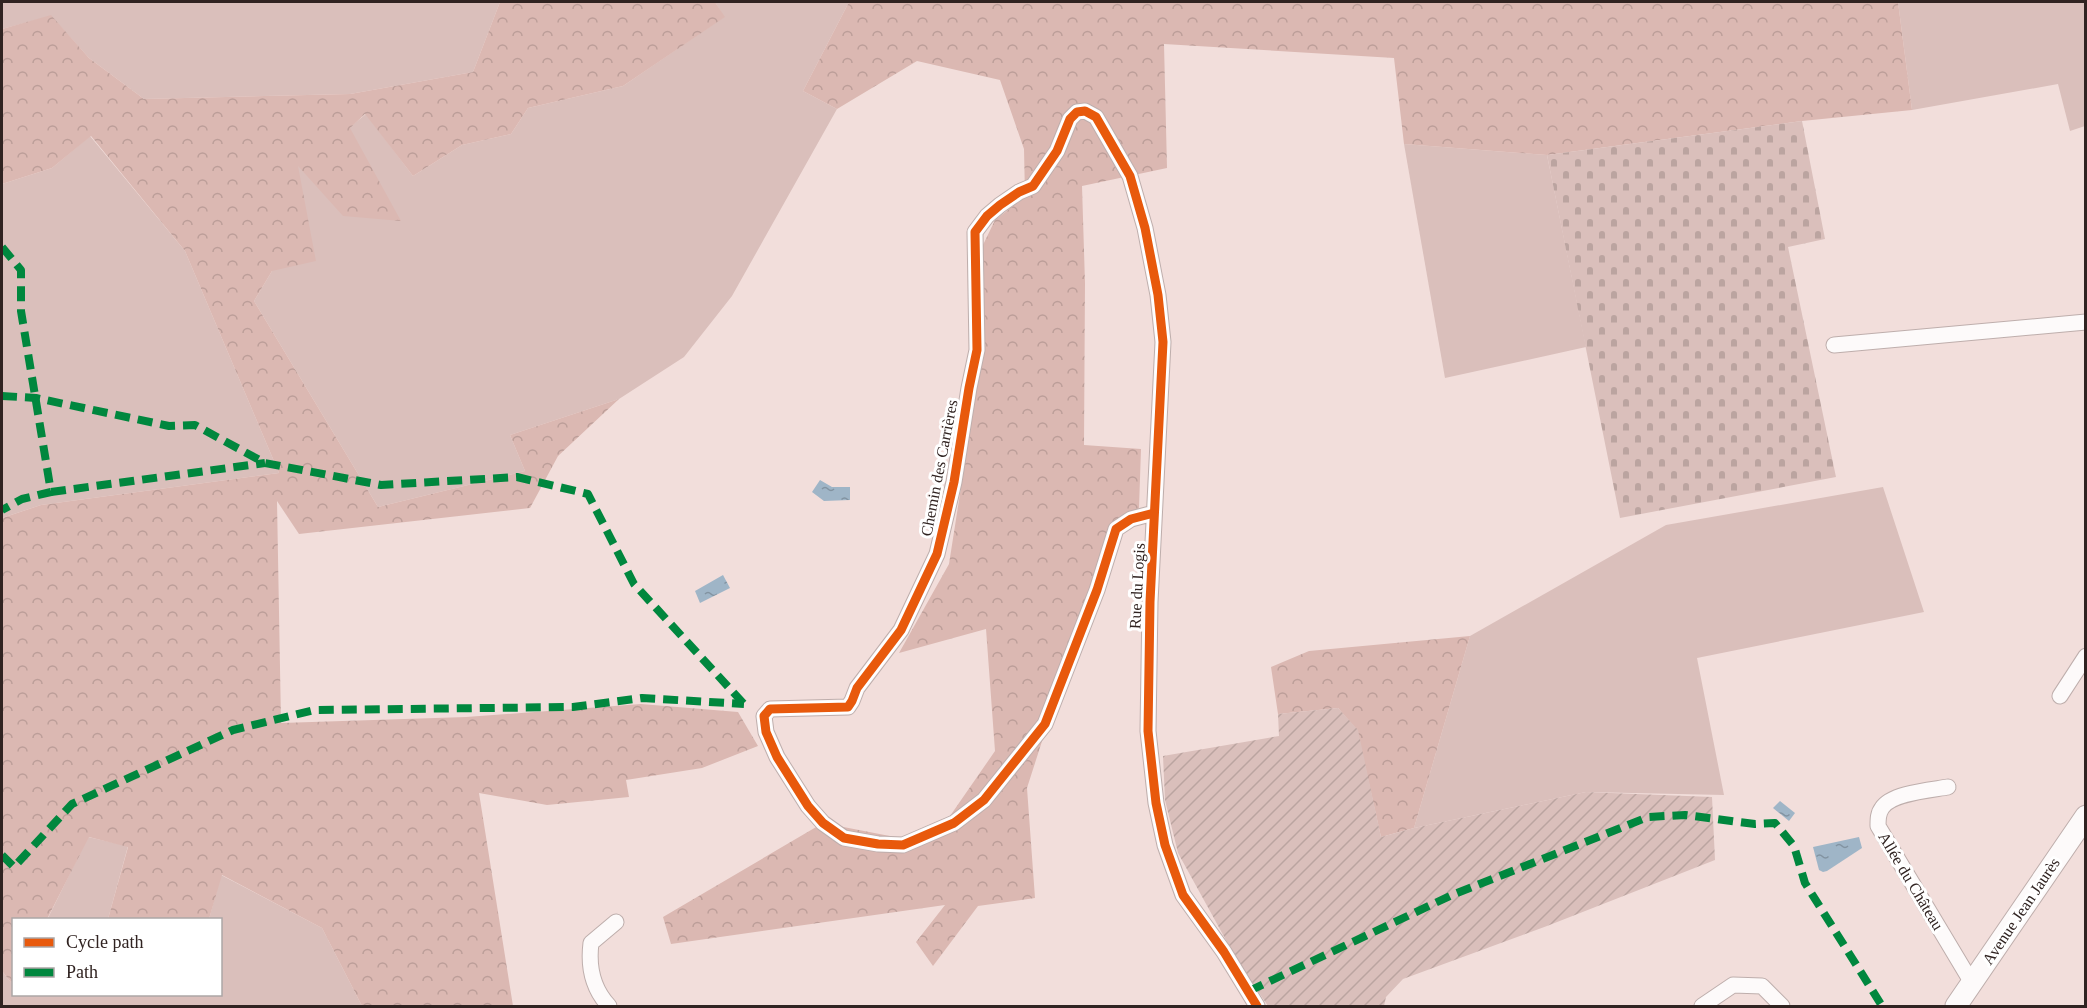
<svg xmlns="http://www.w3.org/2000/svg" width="2087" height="1008" font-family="Georgia,serif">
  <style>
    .grass { fill: #dabfbb }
    .forest { fill: url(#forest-crowns) }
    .cemetery { fill: url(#cemetery-stones) }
    .garden { fill: url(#garden-furrows) }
    .water { fill: url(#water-ripples) }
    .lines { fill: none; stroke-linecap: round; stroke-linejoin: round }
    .minor-casing { stroke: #beaeac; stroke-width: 17 }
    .secondary-casing { stroke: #beaeac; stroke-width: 23 }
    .minor { stroke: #fdfafa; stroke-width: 15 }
    .secondary { stroke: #fdfafa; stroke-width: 21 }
    .quiet { stroke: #00873e; stroke-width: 8; stroke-dasharray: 15 8; stroke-linecap: butt }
    .cycleway-casing { stroke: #fff; stroke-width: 13 }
    .cycleway { stroke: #e8590c; stroke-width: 9 }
    .labels { text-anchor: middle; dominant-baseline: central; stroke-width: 6; stroke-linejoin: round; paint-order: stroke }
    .street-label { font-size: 16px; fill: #302321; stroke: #fff }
  </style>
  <defs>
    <pattern id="forest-crowns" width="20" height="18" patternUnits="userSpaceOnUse" patternTransform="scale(1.5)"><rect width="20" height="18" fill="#dbb8b2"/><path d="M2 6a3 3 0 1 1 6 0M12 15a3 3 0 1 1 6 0" fill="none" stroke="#bc9e99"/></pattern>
    <pattern id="cemetery-stones" width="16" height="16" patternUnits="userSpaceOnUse" patternTransform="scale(1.5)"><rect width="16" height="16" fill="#dabfbb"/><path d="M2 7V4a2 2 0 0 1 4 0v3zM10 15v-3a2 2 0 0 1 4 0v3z" fill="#bba4a0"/></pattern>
    <pattern id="garden-furrows" width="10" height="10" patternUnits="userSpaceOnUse" patternTransform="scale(1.5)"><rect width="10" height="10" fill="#dabfbb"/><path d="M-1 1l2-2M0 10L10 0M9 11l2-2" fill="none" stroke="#bba4a0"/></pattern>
    <pattern id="water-ripples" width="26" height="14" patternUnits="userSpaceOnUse" patternTransform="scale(1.5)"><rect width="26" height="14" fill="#9fb5c7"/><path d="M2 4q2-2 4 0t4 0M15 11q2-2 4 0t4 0" fill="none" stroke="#8293a1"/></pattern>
  </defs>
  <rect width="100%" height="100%" fill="#f2dedb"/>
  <g class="grass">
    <polygon points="2,2 500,2 473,72 350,94 144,99 89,58 51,16 2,29"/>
    <polygon points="715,2 849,2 803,91 837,109 732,296 684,357 619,399 510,435 525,471 378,507 254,301 272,271 297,165 350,127 366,114 413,176 462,145 511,134 528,108 623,86 724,17"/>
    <polygon points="1898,2 2085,2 2085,126 2070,131 2058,84 1912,110"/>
    <polygon points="90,136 185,251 279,473 41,505 2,518 2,184 52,168"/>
    <polygon points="1404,144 1547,155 1586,347 1445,378"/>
    <polygon points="1883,487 1924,612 1697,658 1724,795 1586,792 1414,828 1470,636 1666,525"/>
    <polygon points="88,837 128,846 108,919 47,920"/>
    <polygon points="221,875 322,928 362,1006 2,1006 2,971 13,985 14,994 220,994 220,920 209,919"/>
  </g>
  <g class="forest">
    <polygon points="500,2 715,2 725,17 623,86 528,108 511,134 462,145 413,176 365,114 350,128 401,221 343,216 298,166 316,261 272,271 254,301 378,507 525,471 510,435 619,399 558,456 530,508 299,534 277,501 281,723 466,717 641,704 738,712 758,746 702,768 626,780 629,797 547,805 479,793 513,1006 362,1006 322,928 222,875 209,919 108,919 128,847 89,837 47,919 14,920 13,985 2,971 2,518 41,505 279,473 185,251 91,136 52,168 2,184 2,29 51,15 89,58 144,99 350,94 473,72"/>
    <polygon points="849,2 1898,2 1912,110 1802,121 1547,155 1404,144 1394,58 1164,44 1167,168 1082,186 1085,283 1084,445 1141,449 1139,508 1111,526 1027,788 1035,898 978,906 933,966 916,942 945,905 671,944 663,917 823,823 900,838 950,816 995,751 986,629 899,653 949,564 983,347 982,247 995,220 1025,197 1024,149 1000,80 917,61 837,109 803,91"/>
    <polygon points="1470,636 1414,828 1381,837 1357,730 1338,708 1278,714 1271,667 1309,651"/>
  </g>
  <polygon class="cemetery" points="1802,121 1825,239 1788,247 1836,477 1620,518 1547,155"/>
  <polygon class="garden" points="1338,708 1358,730 1381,837 1414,828 1586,792 1712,797 1715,860 1547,926 1403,979 1386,997 1384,1006 1268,1006 1238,962 1178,853 1165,800 1163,756 1279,736 1278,714"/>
  <g class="water">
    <polygon points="820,480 832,487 850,487 850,500 824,501 812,492"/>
    <polygon points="723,575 730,588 700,603 695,591"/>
    <polygon points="1780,801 1795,813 1789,821 1773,808"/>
    <polygon points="1859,837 1862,848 1827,871 1823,872 1819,870 1813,847"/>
  </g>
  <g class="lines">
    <g class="minor-casing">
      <g id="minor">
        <polyline points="1834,345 2086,322"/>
        <polyline points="1154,513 1131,519 1116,529 1097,590 1045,724 984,800 954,823 903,845 878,844 844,838 823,823 808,806 777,757 766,732 764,716 770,709 848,707 852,701 857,688 901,630 937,554 954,482 969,388 977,350 975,232 987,216 1000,205 1019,192 1033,186 1057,151 1070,119 1077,112 1085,111 1096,117 1130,176 1145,228 1158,295 1163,342 1150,602 1148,731 1156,803 1165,845 1183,895 1224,952 1257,1006"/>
        <polyline points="2060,696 2086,656"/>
        <path d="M1948,787C1931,790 1891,793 1882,808C1878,813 1878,819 1878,826L1972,983"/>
        <path d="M609,1006C592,988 588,967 591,943L616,922"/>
        <polyline points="1702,1006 1733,985 1762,986 1782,1006"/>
      </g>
    </g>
    <g class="secondary-casing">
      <polyline id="secondary" points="1956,1006 2086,816"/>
    </g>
    <use href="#minor" class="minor"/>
    <use href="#secondary" class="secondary"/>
    <g class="quiet">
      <polyline points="2,247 21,270 21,311 51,492 22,499 2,510"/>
      <polyline points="2,396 36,398 169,426 195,425 265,463 381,485 517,477 588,494 634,584 744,704"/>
      <polyline points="51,492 265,463"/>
      <polyline points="2,855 14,867 72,804 233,730 314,710 573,707 642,698 744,704"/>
      <polyline points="1249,991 1452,895 1648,817 1685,815 1755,824 1775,823 1794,846 1805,883 1882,1006"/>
    </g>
    <g class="cycleway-casing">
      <polyline id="cycleway" points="1154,513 1131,519 1116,529 1097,590 1045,724 984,800 954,823 903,845 878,844 844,838 823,823 808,806 777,757 766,732 764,716 770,709 848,707 852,701 857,688 901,630 937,554 954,482 969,388 977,350 975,232 987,216 1000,205 1019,192 1033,186 1057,151 1070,119 1077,112 1085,111 1096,117 1130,176 1145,228 1158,295 1163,342 1150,602 1148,731 1156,803 1165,845 1183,895 1224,952 1257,1006"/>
    </g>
    <use href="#cycleway" class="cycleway"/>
  </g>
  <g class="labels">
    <g class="street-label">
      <text transform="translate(939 468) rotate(-79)">Chemin des Carrières</text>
      <text transform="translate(1137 586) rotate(-87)">Rue du Logis</text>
      <text transform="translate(1911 881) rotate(59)">Allée du Château</text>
      <text transform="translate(2021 911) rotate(-56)">Avenue Jean Jaurès</text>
    </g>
  </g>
  <rect width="2087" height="1008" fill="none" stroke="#302321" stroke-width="6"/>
  <rect x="12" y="918" width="210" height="78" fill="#ffffff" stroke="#aca7a6" stroke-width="1.5"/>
  <rect x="24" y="938" width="30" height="9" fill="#e8590c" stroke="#aca7a6" stroke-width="1.5"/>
  <text x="66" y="948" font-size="18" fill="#302321">Cycle path</text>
  <rect x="24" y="968" width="30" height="9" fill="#00873e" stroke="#aca7a6" stroke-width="1.5"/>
  <text x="66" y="978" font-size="18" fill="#302321">Path</text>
</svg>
